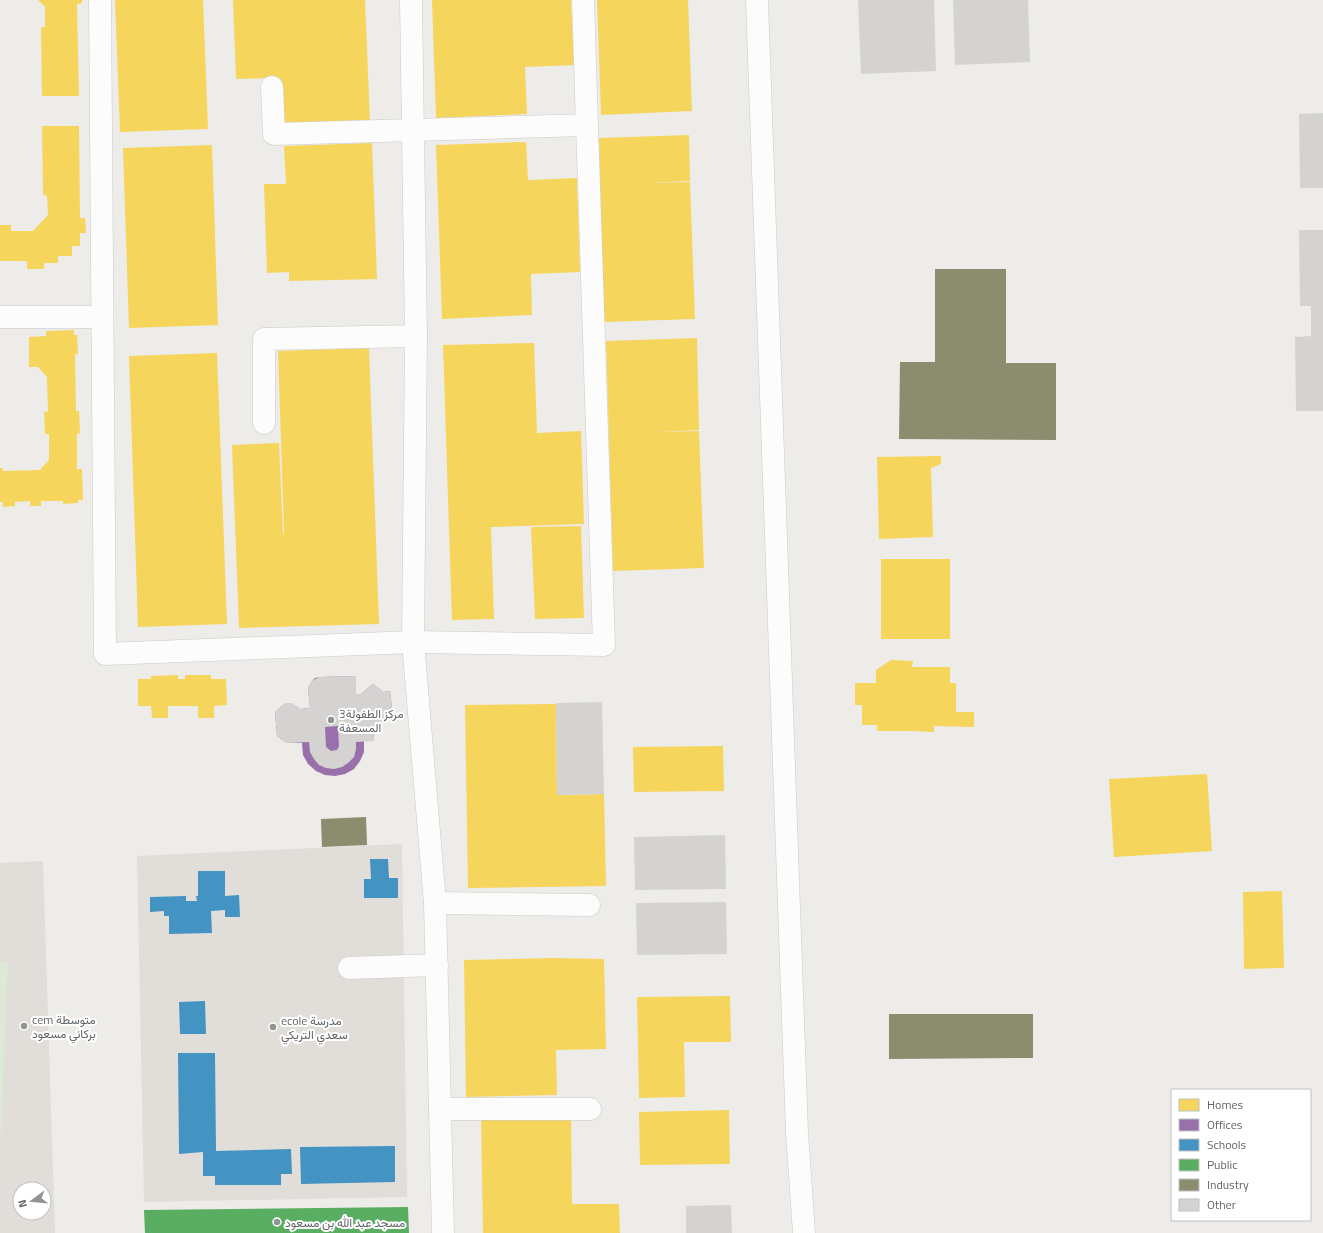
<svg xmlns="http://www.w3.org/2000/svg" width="1323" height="1233" font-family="'Titillium Web',Vazirmatn,sans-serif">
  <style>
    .education { fill: #e1ded9; fill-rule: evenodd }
    .green { fill: #dbe9d5 }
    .homes { fill: #f6d55c }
    .offices { fill: #9970ab }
    .schools { fill: #4393c3 }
    .public { fill: #5aae61 }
    .industry { fill: #8c8c6e }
    .building { fill: #d4d3d2; fill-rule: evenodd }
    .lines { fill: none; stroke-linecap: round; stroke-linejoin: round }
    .minor-casing { stroke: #cacaca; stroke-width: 23 }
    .minor { stroke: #fcfcfc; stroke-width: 22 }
    .poi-dot { fill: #909494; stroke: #fff; stroke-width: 1.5 }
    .labels { text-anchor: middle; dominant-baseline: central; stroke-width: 4; stroke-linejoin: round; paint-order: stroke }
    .poi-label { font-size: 12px; fill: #5e6467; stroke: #fff; text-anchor: start }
  </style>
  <rect width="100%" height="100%" fill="#eeece9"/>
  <g class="education">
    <polygon points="402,844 407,1197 144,1202 137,856"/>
    <path d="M43,861L55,1233H0V863ZM20,1189H44V1213H20Z"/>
  </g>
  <polygon class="green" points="0,962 8,962 1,1133 0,1133"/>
  <g class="homes">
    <polygon points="38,0 82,0 82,3 77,4 79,96 42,96 41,27 45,27 45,7"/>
    <polygon points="115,0 203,0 208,129 120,132"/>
    <polygon points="233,0 365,0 370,122 281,125 280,78 236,79"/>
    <polygon points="432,0 571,0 574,65 525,67 527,114 436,118"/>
    <polygon points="597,0 688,0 692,111 601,115"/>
    <polygon points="42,126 79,126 80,218 85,218 86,233 80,233 80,246 72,246 72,256 58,256 58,263 44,263 44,269 27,269 27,261 0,261 0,225 11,225 11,231 33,231 48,215 47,196 43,195"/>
    <polygon points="689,135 690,181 645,183 690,182 695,319 604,322 599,138"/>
    <polygon points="526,142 528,180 577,178 580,272 531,274 532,315 442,319 436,145"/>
    <polygon points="372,143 377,279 289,281 289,272 267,273 264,184 286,184 284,146"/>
    <polygon points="212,145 218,325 129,328 123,148"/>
    <polygon points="74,330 74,335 77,335 78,354 75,354 76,411 79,411 80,433 77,434 77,469 82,469 83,500 78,500 78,503 63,504 63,501 41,501 41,506 30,506 30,501 15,502 15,506 3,507 3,502 0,502 0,468 3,468 3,471 40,470 49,460 49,434 45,434 44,411 48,412 47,377 38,367 29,367 29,337 46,336 46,331"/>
    <polygon points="697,338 699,430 654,432 699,431 704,568 613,571 606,341"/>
    <polygon points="534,343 537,433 581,431 584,524 491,527 494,619 452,620 443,345"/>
    <polygon points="369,348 379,624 239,628 232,445 279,443 283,534 284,533 278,351"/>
    <polygon points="217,353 227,624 138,627 129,356"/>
    <polygon points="941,456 941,464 931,468 933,537 879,539 877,457"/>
    <polygon points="581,526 584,618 535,619 531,527"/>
    <rect x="881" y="559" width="69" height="80"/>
    <polygon points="891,660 913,661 912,667 950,667 950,683 956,683 956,712 974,712 974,727 934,726 934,732 912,731 877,731 877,725 862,725 862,705 855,705 855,683 876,683 876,670"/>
    <polygon points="178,675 178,679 185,679 185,675 211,675 211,679 226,679 227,705 214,706 214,718 198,718 198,706 168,706 168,718 152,718 151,706 138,706 138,679 151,679 151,676"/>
    <polygon points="556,704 557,795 604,794 606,886 468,888 465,705"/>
    <polygon points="723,746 724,791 634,792 633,747"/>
    <polygon points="1207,774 1212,851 1114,857 1109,779"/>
    <polygon points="1282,891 1284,968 1244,969 1243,892"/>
    <polygon points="554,958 604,959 606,1049 556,1050 557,1095 466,1097 464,960"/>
    <polygon points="730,996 731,1042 684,1042 685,1097 639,1098 637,997"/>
    <polygon points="729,1110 730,1164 640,1165 639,1112"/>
    <polygon points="571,1113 572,1204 619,1204 620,1233 483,1233 481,1114"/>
  </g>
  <polygon class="offices" points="356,676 356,694 361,694 373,684 383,692 390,691 392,707 391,713 384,722 373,726 374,741 364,741 364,752 360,761 354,769 345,774 335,776 325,775 316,771 308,764 303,755 302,743 290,743 285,742 277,736 275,712 286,703 291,703 300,709 310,708 308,688 312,681 315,678 319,677"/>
  <g class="schools">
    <polygon points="370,859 388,859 389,878 398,878 398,898 364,898 364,879 371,879"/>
    <polygon points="198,871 225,871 225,896 239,895 240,917 225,917 225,910 211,911 212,933 169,934 169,916 164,916 164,911 150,912 150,897 186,896 186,901 197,901 196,896 198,896"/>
    <polygon points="205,1001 206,1034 180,1034 179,1002"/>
    <polygon points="178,1053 215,1053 216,1151 291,1149 292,1174 281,1174 281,1185 215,1185 215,1176 203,1176 203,1152 179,1154"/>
    <polygon points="395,1146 395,1182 301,1184 300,1147"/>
  </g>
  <polygon class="public" points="408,1207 409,1233 145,1233 144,1210"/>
  <g class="industry">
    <polygon points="935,269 1006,269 1006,363 1056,363 1056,440 899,439 900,362 935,362"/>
    <polygon points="366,817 367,845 322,847 321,819"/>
    <polygon points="889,1014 1033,1014 1033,1058 889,1059"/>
  </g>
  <g class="building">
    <polygon points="858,0 934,0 936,71 861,74"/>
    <polygon points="953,0 1028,0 1030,62 955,65"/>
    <polygon points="1323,113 1323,188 1300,188 1299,114"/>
    <polygon points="1299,230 1323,230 1323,411 1296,411 1295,337 1311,336 1311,306 1300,306"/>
    <path d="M356,676V694H361L373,684L383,692L390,691L392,707L391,713L384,722L373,726L374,741L356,742V749L354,757L348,763L342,767L334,769L326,768L319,765L314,759L310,752L309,742L290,743L285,742L277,736L275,712L286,703H291L300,709L310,708L308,688L312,681L319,677ZM338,726L339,746L337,750L331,751L326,747L325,727Z"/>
    <polygon points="602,702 604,794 557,795 556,703"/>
    <polygon points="725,835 726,889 635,890 634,837"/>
    <polygon points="726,902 727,954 637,955 636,903"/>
    <polygon points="731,1205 732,1233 686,1233 686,1206"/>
  </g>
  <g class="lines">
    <g class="minor-casing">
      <g id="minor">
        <polyline points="100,0 105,654 413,642 416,336 411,0"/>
        <polyline points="757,0 797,1133 804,1233"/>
        <polyline points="272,87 274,134 587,125 583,0"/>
        <polyline points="0,317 102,317"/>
        <polyline points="264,423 264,339 416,336"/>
        <polyline points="435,903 589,905"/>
        <polyline points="349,968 437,965"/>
        <polyline points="440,1109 590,1109"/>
        <polyline points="443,1233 435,903 413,642 604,645 587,125"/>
      </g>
    </g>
    <use href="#minor" class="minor"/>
  </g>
  <g class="poi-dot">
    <circle cx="331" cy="720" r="4"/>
    <circle cx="24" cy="1026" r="4"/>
    <circle cx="273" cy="1027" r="4"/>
    <circle cx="277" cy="1222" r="4"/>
  </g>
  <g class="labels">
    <g class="poi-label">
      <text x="339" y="713">3مركز الطفولة<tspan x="339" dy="14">المسعفة</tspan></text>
      <text x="32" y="1019">cem متوسطة<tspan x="32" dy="14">بركاني مسعود</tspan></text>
      <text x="281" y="1020">ecole مدرسة<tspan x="281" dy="14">سعدي التريكي</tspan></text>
      <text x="285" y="1222">مسجد عبد الله بن مسعود</text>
    </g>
  </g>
  <rect x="1171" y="1089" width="140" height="132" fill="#ffffff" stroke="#bfc1c2"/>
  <rect x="1179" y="1099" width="20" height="12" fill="#f6d55c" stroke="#bfc1c2"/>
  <text x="1207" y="1109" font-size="12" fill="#5e6467">Homes</text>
  <rect x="1179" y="1119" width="20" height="12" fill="#9970ab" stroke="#bfc1c2"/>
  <text x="1207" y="1129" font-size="12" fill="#5e6467">Offices</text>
  <rect x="1179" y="1139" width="20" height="12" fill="#4393c3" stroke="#bfc1c2"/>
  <text x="1207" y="1149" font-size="12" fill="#5e6467">Schools</text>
  <rect x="1179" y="1159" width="20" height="12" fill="#5aae61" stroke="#bfc1c2"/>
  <text x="1207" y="1169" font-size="12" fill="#5e6467">Public</text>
  <rect x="1179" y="1179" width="20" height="12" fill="#8c8c6e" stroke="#bfc1c2"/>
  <text x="1207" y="1189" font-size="12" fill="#5e6467">Industry</text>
  <rect x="1179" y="1199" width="20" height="12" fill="#d4d3d2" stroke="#bfc1c2"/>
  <text x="1207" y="1209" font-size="12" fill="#5e6467">Other</text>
  <g transform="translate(32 1201) rotate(254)"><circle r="19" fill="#ffffff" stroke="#bfc1c2"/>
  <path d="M0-3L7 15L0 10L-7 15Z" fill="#909494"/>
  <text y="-6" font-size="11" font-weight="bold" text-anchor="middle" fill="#5e6467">N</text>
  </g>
</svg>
